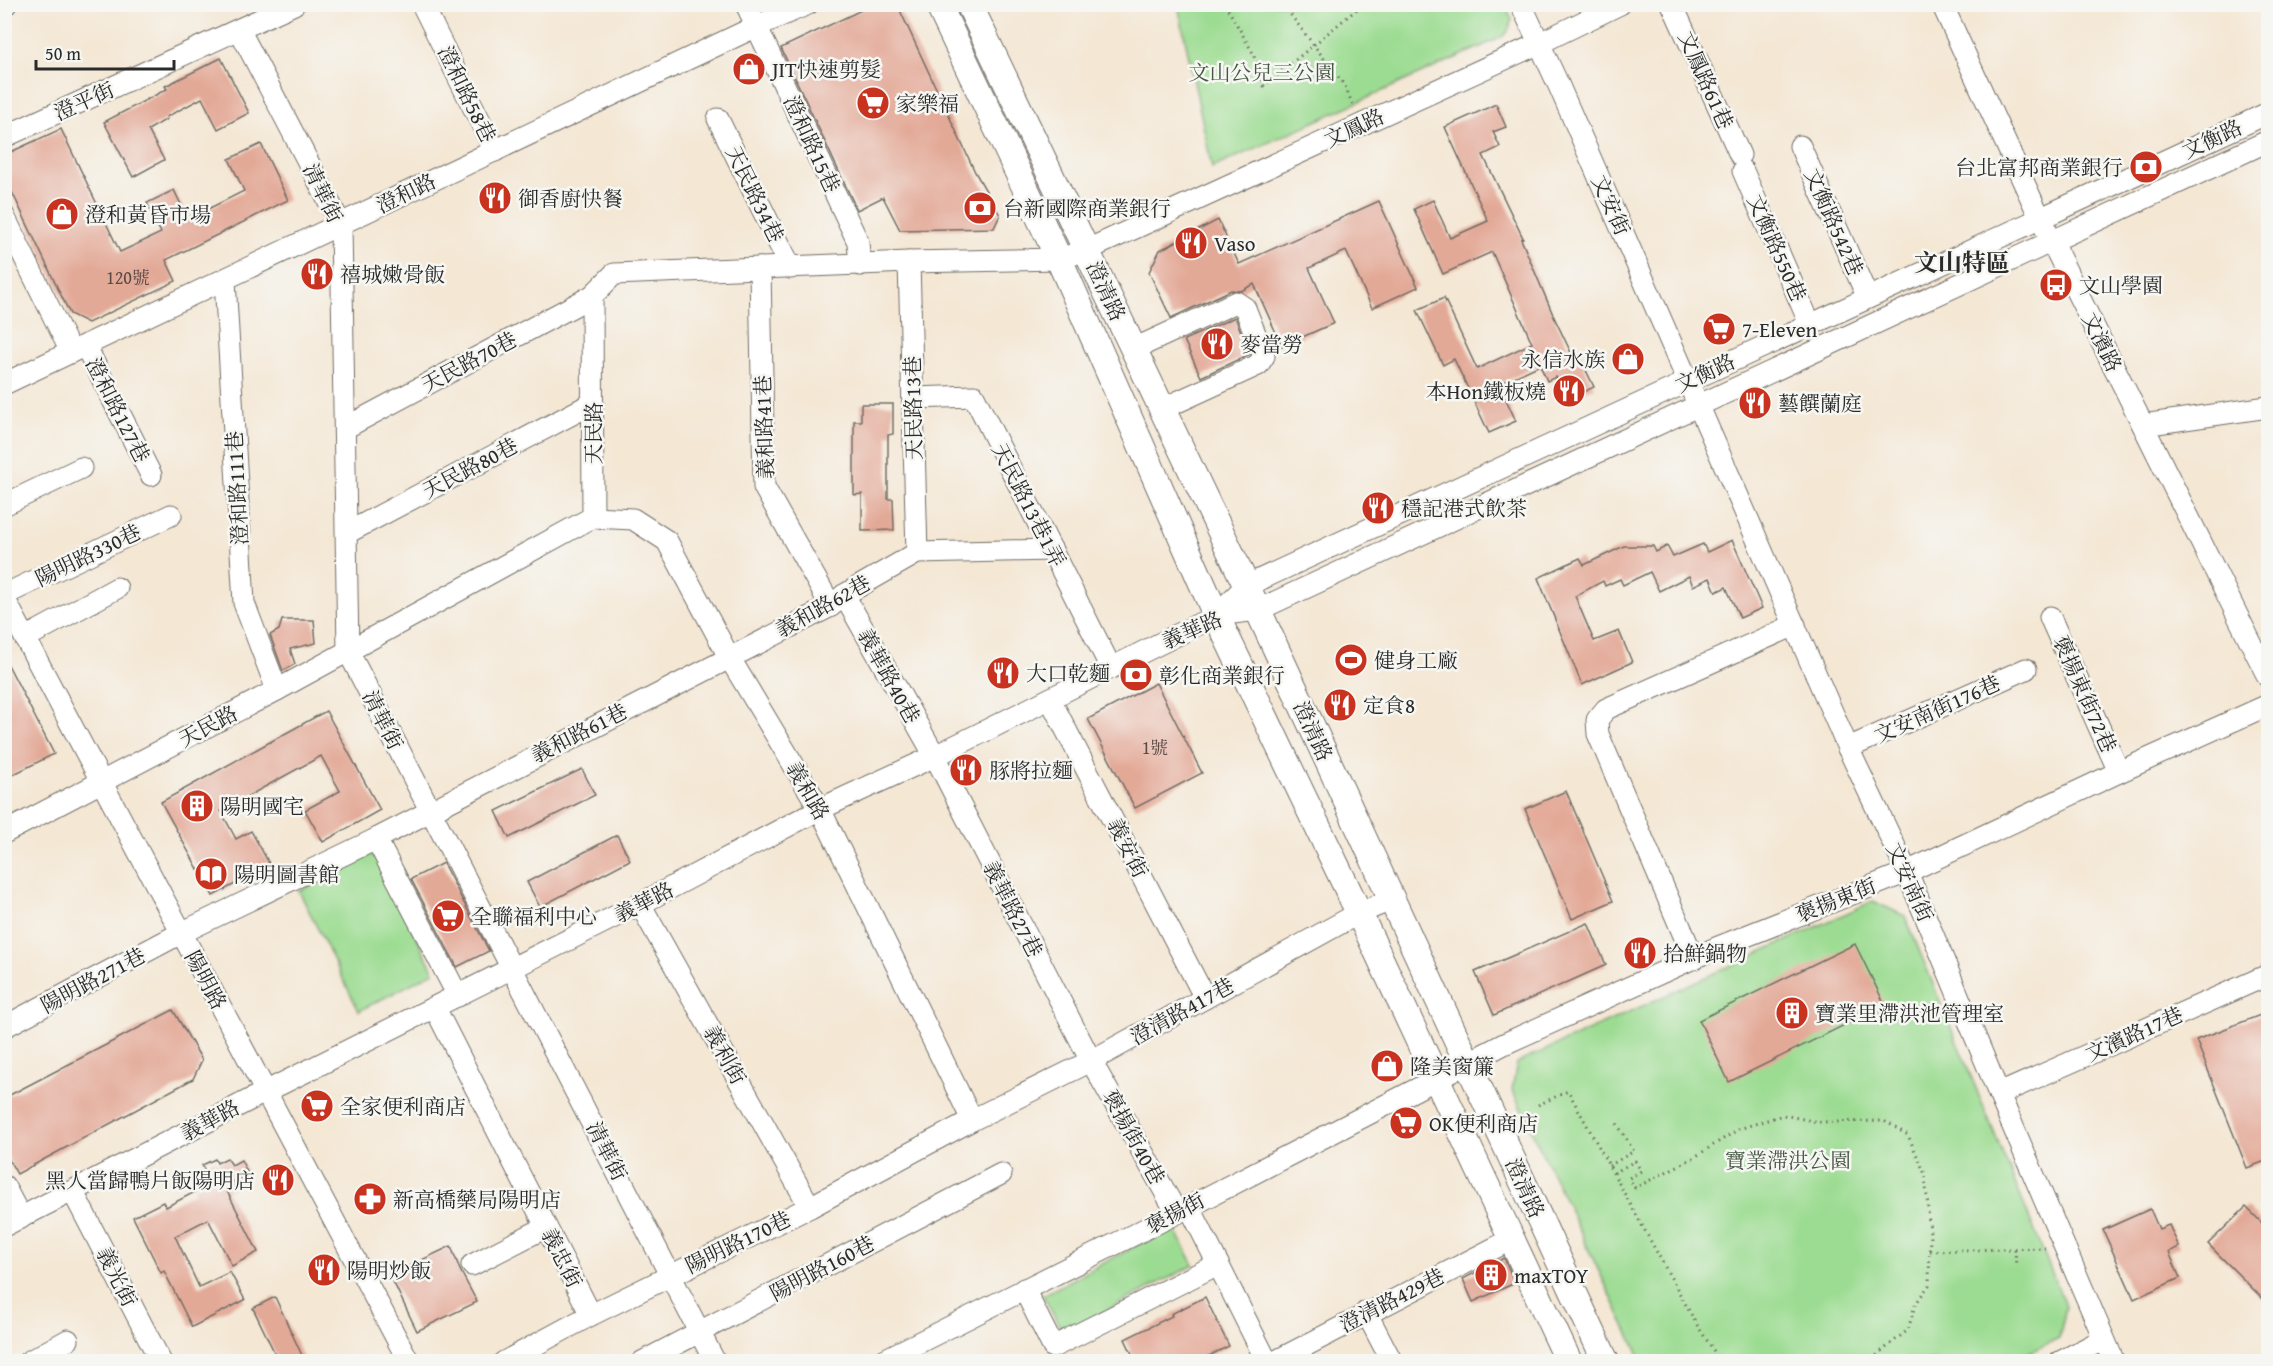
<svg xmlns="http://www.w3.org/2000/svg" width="2273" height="1366" font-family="'Gentium Book Plus','Noto Serif TC',serif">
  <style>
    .green { fill: #9cdc92; stroke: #64845e; stroke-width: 1.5 }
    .building { fill: #e3a997 }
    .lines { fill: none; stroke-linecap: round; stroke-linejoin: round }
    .minor-casing { stroke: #716d66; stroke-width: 23 }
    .major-casing { stroke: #716d66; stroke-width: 28 }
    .path { stroke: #716d66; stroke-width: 3; stroke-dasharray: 1.5 4.5; stroke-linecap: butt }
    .minor { stroke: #fff; stroke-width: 21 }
    .major { stroke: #fff; stroke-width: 26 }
    .labels { text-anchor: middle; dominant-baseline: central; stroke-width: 5; stroke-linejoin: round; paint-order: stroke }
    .number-label { font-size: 18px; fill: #594a46 }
    .poi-label { font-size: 21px; fill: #2b2b2b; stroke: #f6f6f2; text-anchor: start }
    .park-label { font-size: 21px; fill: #475745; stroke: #f6f6f2 }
    .street-label { font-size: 21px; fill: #2b2b2b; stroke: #f6f6f2 }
    .quarter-label { font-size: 24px; font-weight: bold; fill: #2b2b2b; stroke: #f6f6f2 }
  </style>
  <rect width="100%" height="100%" fill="#f6f6f2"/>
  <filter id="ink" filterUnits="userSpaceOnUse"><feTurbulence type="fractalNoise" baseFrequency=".0167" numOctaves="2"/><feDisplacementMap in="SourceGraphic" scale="12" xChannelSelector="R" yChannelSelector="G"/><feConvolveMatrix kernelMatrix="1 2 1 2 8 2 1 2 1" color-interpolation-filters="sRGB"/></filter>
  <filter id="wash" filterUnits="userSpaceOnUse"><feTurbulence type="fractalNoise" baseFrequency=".008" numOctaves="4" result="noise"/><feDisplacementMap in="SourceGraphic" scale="24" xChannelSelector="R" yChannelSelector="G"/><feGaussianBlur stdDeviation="1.35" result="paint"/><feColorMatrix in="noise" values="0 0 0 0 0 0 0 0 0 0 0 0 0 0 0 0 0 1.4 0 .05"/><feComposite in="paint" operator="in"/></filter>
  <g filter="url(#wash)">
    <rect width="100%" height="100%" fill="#f4e7d4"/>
    <g class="green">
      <polygon points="1504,4 1512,19 1508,31 1502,37 1212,168 1178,5"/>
      <polygon points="374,853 434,972 359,1011 299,891"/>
      <polygon points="1873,901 1905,916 2066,1307 2059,1338 2012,1361 1642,1361 1512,1090 1517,1063"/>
      <polygon points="1174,1226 1194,1265 1063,1333 1043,1295"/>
    </g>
    <g id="blocks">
      <g class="building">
        <polygon points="874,4 897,4 975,172 1000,215 994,228 900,230 883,197 857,210 781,48"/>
        <polygon points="221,58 249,113 218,129 202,98 166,117 167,119 148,130 164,160 133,177 104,122 167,89 165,86"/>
        <polygon points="1496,104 1506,127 1493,132 1500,147 1483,155 1523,238 1521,239 1554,317 1576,363 1581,360 1594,387 1567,400 1556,377 1547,381 1540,365 1499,384 1516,421 1489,433 1454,359 1443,365 1417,310 1444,298 1477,369 1532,343 1492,252 1443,274 1414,209 1433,200 1450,238 1488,221 1445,127"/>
        <polygon points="61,129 120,252 161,233 147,203 174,190 188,219 244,191 229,159 261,144 288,200 166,260 176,281 88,323 70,314 4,175 4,155"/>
        <polygon points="1379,201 1418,287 1372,308 1346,251 1309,268 1334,323 1282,346 1254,284 1241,291 1231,290 1171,318 1149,272 1160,250 1218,220 1239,264"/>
        <polygon points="1235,317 1250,354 1201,377 1184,340"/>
        <polygon points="861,404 893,404 893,434 888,435 888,499 893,499 894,530 862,531 862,494 854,495 854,421 861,421"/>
        <polygon points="1732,540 1762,608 1740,618 1726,587 1716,592 1710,578 1693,586 1689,576 1659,591 1650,572 1623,585 1620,579 1605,586 1603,581 1575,596 1594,641 1619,631 1632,662 1582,685 1538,578 1580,558 1584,565 1624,546 1653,546 1656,552 1667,546 1673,557 1703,544 1707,552"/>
        <polygon points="282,620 314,620 316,643 290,649 295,664 283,671 270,635 279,630"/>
        <polygon points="4,657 54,754 4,779"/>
        <polygon points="1156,683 1202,773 1135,808 1088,719"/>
        <polygon points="326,711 380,810 323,842 305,810 340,791 321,756 221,811 236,839 251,831 270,865 213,896 161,802"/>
        <polygon points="582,769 595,795 509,838 496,811"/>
        <polygon points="1566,791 1613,901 1572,919 1525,809"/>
        <polygon points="617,835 630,860 540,907 527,882"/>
        <polygon points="443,863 489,951 457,967 411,879"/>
        <polygon points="1588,923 1606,965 1494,1015 1475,972"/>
        <polygon points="1855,944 1885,1005 1729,1082 1699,1020"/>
        <polygon points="173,1010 202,1060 193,1079 17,1174 4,1151 4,1098"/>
        <polygon points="2268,1012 2268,1160 2247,1168 2196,1040"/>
        <polygon points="227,1158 232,1165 241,1160 248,1174 231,1183 234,1187 227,1191 258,1252 232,1266 208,1219 175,1236 199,1287 230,1272 245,1300 192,1327 164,1271 161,1273 133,1217 163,1202 166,1207 195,1192 193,1188 202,1183 200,1179 207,1175 202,1165 215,1159 217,1163"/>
        <polygon points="2246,1207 2268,1229 2268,1304 2208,1244"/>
        <polygon points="2150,1209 2159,1229 2169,1225 2179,1247 2169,1252 2180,1278 2134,1299 2103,1230"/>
        <polygon points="451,1246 460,1270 477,1302 417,1331 390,1275"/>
        <polygon points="1504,1258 1515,1283 1473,1302 1463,1279"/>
        <polygon points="275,1297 305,1362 279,1362 253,1308"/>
        <polygon points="1205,1297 1229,1346 1197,1362 1136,1362 1125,1339 1172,1316 1171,1314"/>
      </g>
    </g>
  </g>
  <g filter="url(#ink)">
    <use href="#blocks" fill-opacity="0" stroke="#716d66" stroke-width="1.5"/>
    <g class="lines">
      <g class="minor-casing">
        <g id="minor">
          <polyline points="422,4 495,151"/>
          <polyline points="746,4 858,242 860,265"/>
          <polyline points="1521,4 1559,86 1848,748 1907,872 1999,1094 2114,1362"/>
          <polyline points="1672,4 1740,155"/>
          <polyline points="1942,4 2040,218 2268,677"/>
          <polyline points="4,5 6,4"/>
          <polyline points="240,31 341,225 348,651 715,1362"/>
          <polyline points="718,119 791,268"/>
          <polyline points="4,137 294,4"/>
          <polyline points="1800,146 1868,298"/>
          <polyline points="1743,171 1810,324"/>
          <polyline points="4,216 71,352"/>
          <polyline points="909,262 917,553"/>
          <polyline points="760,268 764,487 831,606"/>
          <polyline points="225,280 244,603 277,690"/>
          <polyline points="85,345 151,475"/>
          <polyline points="1134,349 1236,302 1245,308 1264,356 1258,365 1162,409"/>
          <polyline points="4,384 757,26 808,4"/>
          <polyline points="913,398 974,396 1111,668"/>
          <polyline points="2143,425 2268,407"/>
          <polyline points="345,428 592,296"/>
          <polyline points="4,505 81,468"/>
          <polyline points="593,517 633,519 667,541 729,657 820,809 972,1120"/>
          <polyline points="347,533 593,403"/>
          <polyline points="4,595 171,515"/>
          <polyline points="844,595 935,756 1091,1061 1177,1213"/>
          <polyline points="4,598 409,1362"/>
          <polyline points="1216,615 1246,586 2268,113"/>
          <polyline points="2050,617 2119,772"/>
          <polyline points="25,638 117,588"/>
          <polyline points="1050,699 1205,998"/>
          <polyline points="1848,748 2026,669"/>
          <polyline points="4,833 277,690 593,517 592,296 614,274 909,262 1059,259 1087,250 1540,43 1620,4"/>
          <polyline points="376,839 458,996"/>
          <polyline points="640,904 810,1207"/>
          <polyline points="1694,959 1598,734 1597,720 1606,709 1795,625"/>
          <polyline points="435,1008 591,1315"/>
          <polyline points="4,1027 181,933 376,839 831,606 844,595 917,553 1052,550"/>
          <polyline points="1999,1094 2268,975"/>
          <polyline points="4,1186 21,1218"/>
          <polyline points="73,1192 161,1362"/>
          <polyline points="1189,1206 1267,1362"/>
          <polyline points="4,1226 265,1092 640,904 820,809 935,756 1207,620 1216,615 1258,610 2268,141"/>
          <polyline points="472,1265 546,1227"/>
          <polyline points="1024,1289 1053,1347 1218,1264"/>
          <polyline points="1366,1312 1392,1362"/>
          <polyline points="28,1362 68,1340"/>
          <polyline points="504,1362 591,1315 810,1207 972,1120 1091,1061 1359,913 1391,900"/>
          <polyline points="642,1362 1001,1174"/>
          <polyline points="880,1362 1177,1213 1504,1044 1716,948 1907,872 2119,772 2268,705"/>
          <polyline points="1274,1362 1512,1239"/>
          <polyline points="2060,1362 2104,1339"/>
        </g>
      </g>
      <g class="major-casing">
        <g id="major">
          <polyline points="938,4 1059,259 1216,615 1359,913 1569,1362"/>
          <polyline points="969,4 1258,610 1606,1362"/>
        </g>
      </g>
      <g class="path">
        <polyline points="1225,4 1253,53 1264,86 1363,4"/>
        <polyline points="1287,4 1287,10 1345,86 1354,108"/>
        <polyline points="1538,1105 1568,1091 1697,1325 1721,1362"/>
        <polyline points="1609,1166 1634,1151 1616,1122"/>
        <polyline points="1614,1173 1635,1161 1641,1171 1629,1178 1635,1188 1693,1158 1739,1129 1783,1115 1818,1122 1884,1121 1908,1135 1925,1174 1930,1233 1929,1285 1915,1305 1908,1330 1877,1355 1866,1362"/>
        <polyline points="2015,1249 2016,1266"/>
        <polyline points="1930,1251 2045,1248"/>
      </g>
      <use href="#minor" class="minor"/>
      <use href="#major" class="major"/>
    </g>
  </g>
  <defs>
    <g id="shop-disc" transform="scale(1.725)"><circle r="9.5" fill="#c8321e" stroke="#f6f6f2"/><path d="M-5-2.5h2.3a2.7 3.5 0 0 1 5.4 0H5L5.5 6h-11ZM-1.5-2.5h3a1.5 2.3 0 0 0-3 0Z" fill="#fff"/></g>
    <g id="supermarket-disc" transform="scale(1.725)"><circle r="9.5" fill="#c8321e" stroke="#f6f6f2"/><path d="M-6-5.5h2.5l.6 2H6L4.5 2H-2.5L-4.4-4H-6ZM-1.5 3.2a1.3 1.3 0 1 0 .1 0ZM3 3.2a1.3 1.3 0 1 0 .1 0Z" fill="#fff"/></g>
    <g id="bank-disc" transform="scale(1.725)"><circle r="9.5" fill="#c8321e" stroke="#f6f6f2"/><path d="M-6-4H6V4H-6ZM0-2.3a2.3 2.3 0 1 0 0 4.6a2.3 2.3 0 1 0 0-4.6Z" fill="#fff"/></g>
    <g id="restaurant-disc" transform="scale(1.725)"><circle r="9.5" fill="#c8321e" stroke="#f6f6f2"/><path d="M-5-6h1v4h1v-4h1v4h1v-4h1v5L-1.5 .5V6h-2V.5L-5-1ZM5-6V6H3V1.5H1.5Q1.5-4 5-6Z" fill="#fff"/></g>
    <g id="bus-disc" transform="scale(1.725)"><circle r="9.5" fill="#c8321e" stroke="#f6f6f2"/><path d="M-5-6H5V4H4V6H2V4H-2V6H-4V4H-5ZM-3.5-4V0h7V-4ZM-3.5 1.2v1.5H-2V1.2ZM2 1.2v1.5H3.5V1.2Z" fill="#fff"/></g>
    <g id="stadium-disc" transform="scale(1.725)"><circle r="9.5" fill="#c8321e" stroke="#f6f6f2"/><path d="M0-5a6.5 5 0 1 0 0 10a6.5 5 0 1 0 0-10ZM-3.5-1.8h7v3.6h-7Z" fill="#fff"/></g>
    <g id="building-disc" transform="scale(1.725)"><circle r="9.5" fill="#c8321e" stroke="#f6f6f2"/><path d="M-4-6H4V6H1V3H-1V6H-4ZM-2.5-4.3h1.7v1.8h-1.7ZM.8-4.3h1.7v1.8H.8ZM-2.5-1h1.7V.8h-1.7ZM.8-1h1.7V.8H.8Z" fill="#fff"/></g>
    <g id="library-disc" transform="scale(1.725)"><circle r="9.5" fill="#c8321e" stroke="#f6f6f2"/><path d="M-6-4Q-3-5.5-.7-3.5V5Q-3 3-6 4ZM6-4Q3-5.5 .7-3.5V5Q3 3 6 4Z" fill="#fff"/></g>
    <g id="pharmacy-disc" transform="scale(1.725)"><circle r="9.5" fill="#c8321e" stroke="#f6f6f2"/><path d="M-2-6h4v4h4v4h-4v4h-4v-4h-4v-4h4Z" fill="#fff"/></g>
  </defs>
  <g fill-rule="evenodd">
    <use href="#shop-disc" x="749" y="69"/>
    <use href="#supermarket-disc" x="873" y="103"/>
    <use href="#bank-disc" x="2146" y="167"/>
    <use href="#restaurant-disc" x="495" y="198"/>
    <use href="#bank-disc" x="980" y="208"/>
    <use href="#shop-disc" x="62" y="214"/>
    <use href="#restaurant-disc" x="1191" y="243"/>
    <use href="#restaurant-disc" x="317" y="274"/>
    <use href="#bus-disc" x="2056" y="285"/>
    <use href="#supermarket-disc" x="1719" y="329"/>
    <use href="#restaurant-disc" x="1217" y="344"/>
    <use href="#shop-disc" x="1628" y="359"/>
    <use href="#restaurant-disc" x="1569" y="391"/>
    <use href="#restaurant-disc" x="1755" y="403"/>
    <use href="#restaurant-disc" x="1378" y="508"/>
    <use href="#stadium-disc" x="1351" y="660"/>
    <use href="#restaurant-disc" x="1003" y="673"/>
    <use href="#bank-disc" x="1136" y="675"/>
    <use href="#restaurant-disc" x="1340" y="705"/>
    <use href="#restaurant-disc" x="966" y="770"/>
    <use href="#building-disc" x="197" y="806"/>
    <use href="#library-disc" x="211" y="874"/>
    <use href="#supermarket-disc" x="448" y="916"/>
    <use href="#restaurant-disc" x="1640" y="953"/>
    <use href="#building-disc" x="1792" y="1013"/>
    <use href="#shop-disc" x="1387" y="1066"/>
    <use href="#supermarket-disc" x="317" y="1106"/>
    <use href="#supermarket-disc" x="1406" y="1123"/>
    <use href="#restaurant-disc" x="278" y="1180"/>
    <use href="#pharmacy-disc" x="370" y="1199"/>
    <use href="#restaurant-disc" x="324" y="1270"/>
    <use href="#building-disc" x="1491" y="1275"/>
  </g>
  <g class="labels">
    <g class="number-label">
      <text x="128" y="277">120號</text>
      <text x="1155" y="747">1號</text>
    </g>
    <g class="poi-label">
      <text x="772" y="69">JIT快速剪髮</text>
      <text x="896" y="103">家樂福</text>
      <text x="2123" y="167" text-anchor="end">台北富邦商業銀行</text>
      <text x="518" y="198">御香廚快餐</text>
      <text x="1003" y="208">台新國際商業銀行</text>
      <text x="85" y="214">澄和黃昏市場</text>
      <text x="1214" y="243">Vaso</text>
      <text x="340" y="274">禧城嫩骨飯</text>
      <text x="2079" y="285">文山學園</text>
      <text x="1742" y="329">7-Eleven</text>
      <text x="1240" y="344">麥當勞</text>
      <text x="1605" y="359" text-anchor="end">永信水族</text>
      <text x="1546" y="391" text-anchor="end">本Hon鐵板燒</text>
      <text x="1778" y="403">藝饌蘭庭</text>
      <text x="1401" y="508">穩記港式飲茶</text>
      <text x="1374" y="660">健身工廠</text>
      <text x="1026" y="673">大口乾麵</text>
      <text x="1159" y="675">彰化商業銀行</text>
      <text x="1363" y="705">定食8</text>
      <text x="989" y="770">豚將拉麵</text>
      <text x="220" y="806">陽明國宅</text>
      <text x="234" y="874">陽明圖書館</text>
      <text x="471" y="916">全聯福利中心</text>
      <text x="1663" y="953">拾鮮鍋物</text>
      <text x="1815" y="1013">寶業里滯洪池管理室</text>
      <text x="1410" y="1066">隆美窗簾</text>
      <text x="340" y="1106">全家便利商店</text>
      <text x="1429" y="1123">OK便利商店</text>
      <text x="255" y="1180" text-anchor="end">黑人當歸鴨片飯陽明店</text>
      <text x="393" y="1199">新高橋藥局陽明店</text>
      <text x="347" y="1270">陽明炒飯</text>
      <text x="1514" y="1275">maxTOY</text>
    </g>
    <g class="park-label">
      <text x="1262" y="72">文山公兒三公園</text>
      <text x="1788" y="1160">寶業滯洪公園</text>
    </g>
    <g class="street-label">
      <text transform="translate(1706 80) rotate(66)">文鳳路61巷</text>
      <text transform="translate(467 94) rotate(64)">澄和路58巷</text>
      <text transform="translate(84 101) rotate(-24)">澄平街</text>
      <text transform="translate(1354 128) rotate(-25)">文鳳路</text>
      <text transform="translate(2212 139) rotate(-25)">文衡路</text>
      <text transform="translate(812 144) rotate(65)">澄和路15巷</text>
      <text transform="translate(323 193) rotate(64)">清華街</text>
      <text transform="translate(406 193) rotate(-26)">澄和路</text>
      <text transform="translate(755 194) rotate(64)">天民路34巷</text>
      <text transform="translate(1611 205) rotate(66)">文安街</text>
      <text transform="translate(1834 222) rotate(66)">文衡路542巷</text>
      <text transform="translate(1777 248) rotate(66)">文衡路550巷</text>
      <text transform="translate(1106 291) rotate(65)">澄清路</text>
      <text transform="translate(2102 342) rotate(64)">文濱路</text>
      <text transform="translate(469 362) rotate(-28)">天民路70巷</text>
      <text transform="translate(1705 373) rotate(-25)">文衡路</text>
      <text transform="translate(913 408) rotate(-91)">天民路13巷</text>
      <text transform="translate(118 410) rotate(63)">澄和路127巷</text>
      <text transform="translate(764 427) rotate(-92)">義和路41巷</text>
      <text transform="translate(593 433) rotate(-90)">天民路</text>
      <text transform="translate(470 468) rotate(-28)">天民路80巷</text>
      <text transform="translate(237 488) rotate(-93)">澄和路111巷</text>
      <text transform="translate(1029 505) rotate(63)">天民路13巷1弄</text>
      <text transform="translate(88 555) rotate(-26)">陽明路330巷</text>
      <text transform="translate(823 606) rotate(-29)">義和路62巷</text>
      <text transform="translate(1192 630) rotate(-23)">義華路</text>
      <text transform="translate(889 676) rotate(61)">義華路40巷</text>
      <text transform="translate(2085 694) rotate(66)">褒揚東街72巷</text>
      <text transform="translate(1937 709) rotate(-24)">文安南街176巷</text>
      <text transform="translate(383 720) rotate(63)">清華街</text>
      <text transform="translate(208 726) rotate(-28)">天民路</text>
      <text transform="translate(1313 731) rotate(65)">澄清路</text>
      <text transform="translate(579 733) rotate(-27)">義和路61巷</text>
      <text transform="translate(808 791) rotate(60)">義和路</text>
      <text transform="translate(1128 848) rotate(63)">義安街</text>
      <text transform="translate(1910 882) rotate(66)">文安南街</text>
      <text transform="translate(1836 900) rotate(-22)">褒揚東街</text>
      <text transform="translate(644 902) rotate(-27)">義華路</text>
      <text transform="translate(1013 909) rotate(63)">義華路27巷</text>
      <text transform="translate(93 980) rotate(-28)">陽明路271巷</text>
      <text transform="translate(206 980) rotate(62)">陽明路</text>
      <text transform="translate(1182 1011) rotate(-29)">澄清路417巷</text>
      <text transform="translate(2134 1034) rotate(-24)">文濱路17巷</text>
      <text transform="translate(725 1055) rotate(61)">義利街</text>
      <text transform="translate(210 1120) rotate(-28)">義華路</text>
      <text transform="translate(1134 1137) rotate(61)">褒揚街40巷</text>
      <text transform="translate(607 1151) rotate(63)">清華街</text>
      <text transform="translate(1525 1188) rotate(65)">澄清路</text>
      <text transform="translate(1175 1213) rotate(-28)">褒揚街</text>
      <text transform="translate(738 1242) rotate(-26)">陽明路170巷</text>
      <text transform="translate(562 1258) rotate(63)">義忠街</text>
      <text transform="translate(822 1268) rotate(-28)">陽明路160巷</text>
      <text transform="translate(117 1277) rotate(63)">義光街</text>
      <text transform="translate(1392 1300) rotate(-27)">澄清路429巷</text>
    </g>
    <g class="quarter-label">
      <text x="1962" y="262">文山特區</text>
    </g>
  </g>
  <rect width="2273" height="1366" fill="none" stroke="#f6f6f2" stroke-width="24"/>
  <path d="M36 60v9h138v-9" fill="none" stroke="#2b2b2b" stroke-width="3"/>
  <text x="45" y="60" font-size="18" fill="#2b2b2b" stroke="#f6f6f2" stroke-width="4.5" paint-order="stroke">50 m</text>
</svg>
